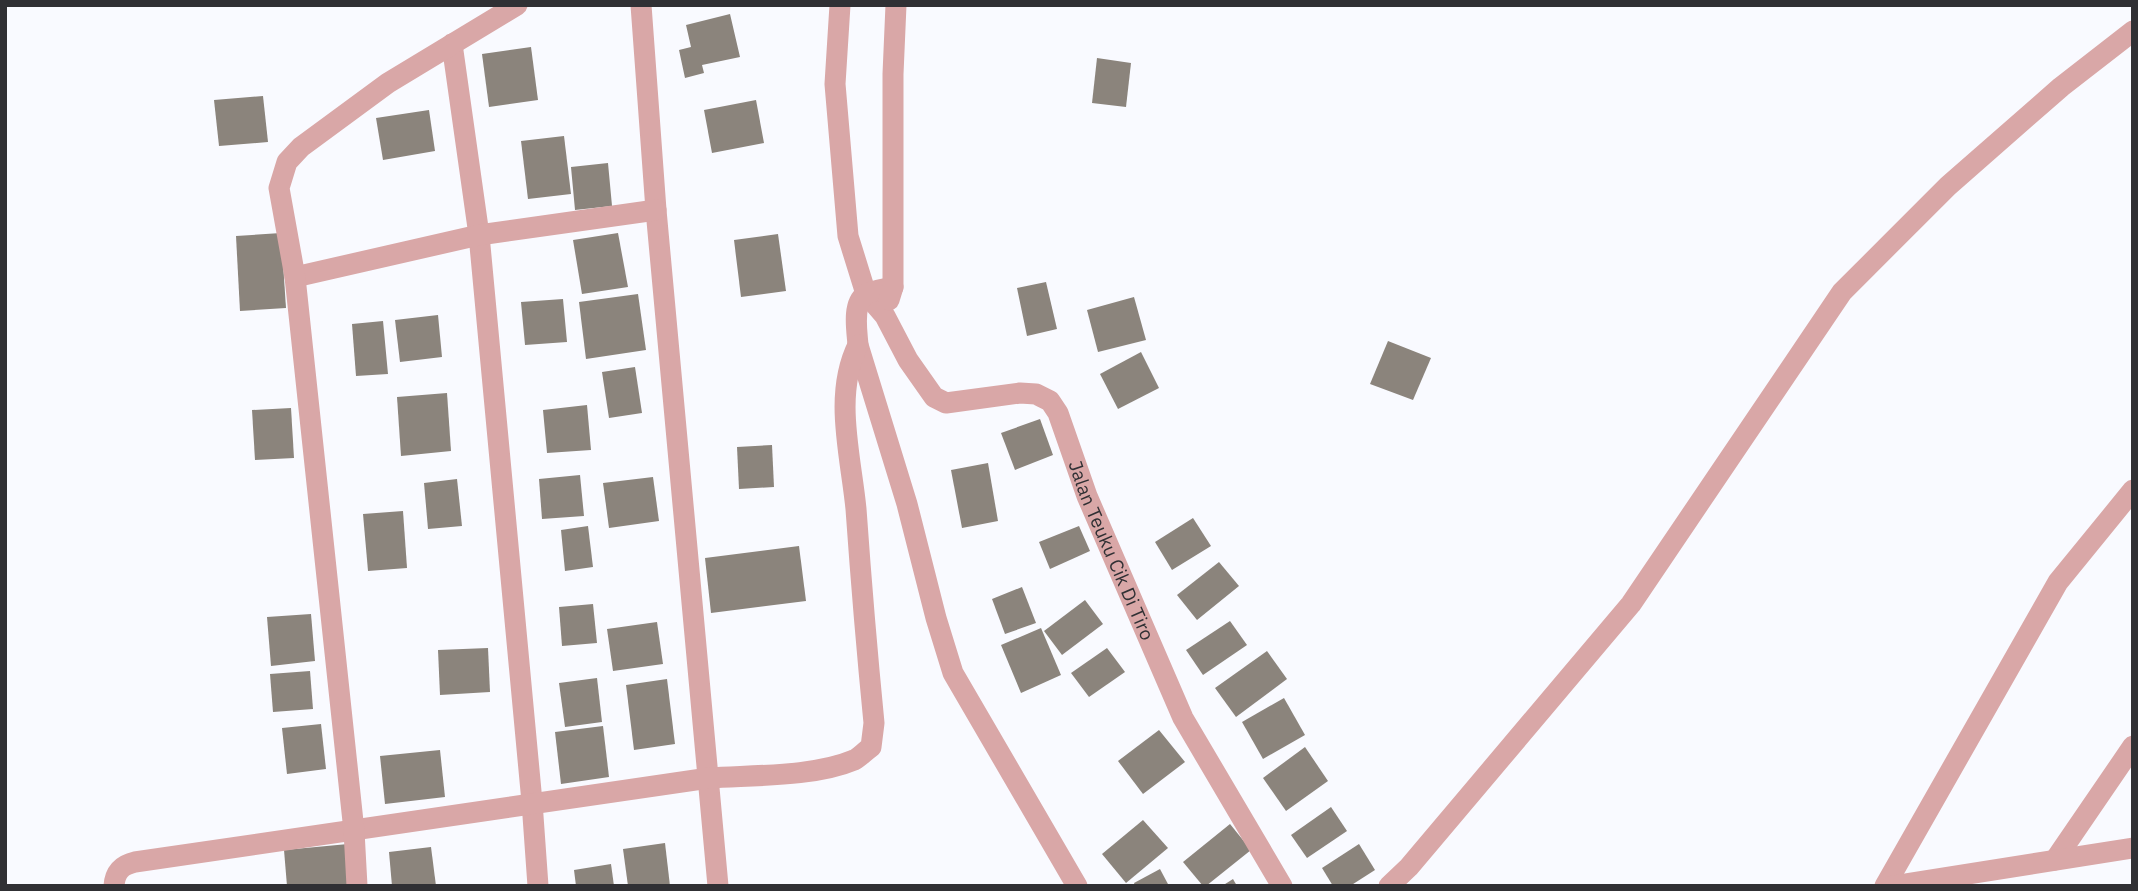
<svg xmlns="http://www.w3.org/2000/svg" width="2138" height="891" font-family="'IBM Plex Sans',sans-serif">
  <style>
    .building { fill: #8b847c }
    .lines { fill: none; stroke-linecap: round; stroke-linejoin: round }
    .minor { stroke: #d9a7a7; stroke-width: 21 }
    .labels { text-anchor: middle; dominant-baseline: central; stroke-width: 6; stroke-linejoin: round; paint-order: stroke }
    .street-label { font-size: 19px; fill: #303034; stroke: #fff }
  </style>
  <rect width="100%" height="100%" fill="#f9faff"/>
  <g class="building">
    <polygon points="730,14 740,57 702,65 704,73 685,78 679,50 691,47 686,25"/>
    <polygon points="531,47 538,100 489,107 482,54"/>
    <polygon points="1097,58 1131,63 1126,107 1092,103"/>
    <polygon points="263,96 268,142 219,146 214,100"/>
    <polygon points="756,100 764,143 712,153 704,110"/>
    <polygon points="429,110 435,151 383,160 376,118"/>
    <polygon points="564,136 571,194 528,199 521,141"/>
    <polygon points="608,163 612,206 575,210 571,167"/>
    <polygon points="281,233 286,308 240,311 236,236"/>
    <polygon points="618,233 628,287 582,294 573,240"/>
    <polygon points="778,234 786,291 741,297 734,240"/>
    <polygon points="1046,282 1057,329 1027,336 1017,288"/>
    <polygon points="638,294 646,350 586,359 579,302"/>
    <polygon points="1134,297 1146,340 1098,352 1087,310"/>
    <polygon points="563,299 567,342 525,345 521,302"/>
    <polygon points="438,315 442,357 400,362 395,320"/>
    <polygon points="383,321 388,374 356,376 352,324"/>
    <polygon points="1388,341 1431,358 1413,400 1370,384"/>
    <polygon points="1141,352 1159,388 1118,409 1100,374"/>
    <polygon points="635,367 642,413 609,418 602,372"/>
    <polygon points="447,393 451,451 401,456 397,397"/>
    <polygon points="587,405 591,450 547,453 543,410"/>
    <polygon points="291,408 294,458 255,460 252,410"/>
    <polygon points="1040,419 1053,455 1015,470 1001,433"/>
    <polygon points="772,445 774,487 739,489 737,447"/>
    <polygon points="988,463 998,521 962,528 951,470"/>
    <polygon points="580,475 584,516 542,519 539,479"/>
    <polygon points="653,477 659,521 609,528 603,483"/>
    <polygon points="457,479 462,526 428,529 424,483"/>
    <polygon points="403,511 407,568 368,571 363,514"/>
    <polygon points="1193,518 1211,546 1172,570 1155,542"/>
    <polygon points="588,526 593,567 565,571 561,530"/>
    <polygon points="1079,526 1090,551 1050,569 1039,542"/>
    <polygon points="799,546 806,601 711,613 705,558"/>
    <polygon points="1219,562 1239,586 1197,620 1177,595"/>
    <polygon points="1022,587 1036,623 1005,634 992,599"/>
    <polygon points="1085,600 1103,624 1062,655 1044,631"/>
    <polygon points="593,604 597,643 562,646 559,607"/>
    <polygon points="311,614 315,661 271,666 267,617"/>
    <polygon points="1230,621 1247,645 1203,675 1186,650"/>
    <polygon points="657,622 663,664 613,671 607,629"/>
    <polygon points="1041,628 1061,675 1021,693 1001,645"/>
    <polygon points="488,648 490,692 440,695 438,650"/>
    <polygon points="1107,648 1125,672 1089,697 1071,673"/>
    <polygon points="1267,651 1287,679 1236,717 1215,688"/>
    <polygon points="310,671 313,709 273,712 270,674"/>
    <polygon points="597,678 602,722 565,727 559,683"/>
    <polygon points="667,679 675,744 634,750 626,685"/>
    <polygon points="1284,698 1305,735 1263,759 1242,722"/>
    <polygon points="321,724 326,769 287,774 282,728"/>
    <polygon points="603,726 609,777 561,784 555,732"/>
    <polygon points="1159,730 1185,762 1143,794 1118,761"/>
    <polygon points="1305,747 1328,781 1286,811 1263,778"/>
    <polygon points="440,750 445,797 385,804 380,756"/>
    <polygon points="1331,807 1347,831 1307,858 1291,835"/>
    <polygon points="1143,820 1168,848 1126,883 1102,854"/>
    <polygon points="1230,824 1251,850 1206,886 1203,886 1183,862"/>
    <polygon points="665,843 670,886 628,886 623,849"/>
    <polygon points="348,844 352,886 287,886 284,850"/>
    <polygon points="1359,844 1375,870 1350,886 1333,886 1322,868"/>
    <polygon points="431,847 436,886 392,886 389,852"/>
    <polygon points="611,864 614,886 576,886 574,870"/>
    <polygon points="1160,869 1169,886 1135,886 1134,883"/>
    <polygon points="1233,879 1237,886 1222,886"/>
  </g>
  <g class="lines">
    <g class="minor">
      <polyline points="641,5 656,210 718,886"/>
      <path id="s1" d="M840,5L835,84L848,236L866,294L885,316L908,360L934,397L946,403L1020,393L1036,394L1050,401L1058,413L1087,496L1183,718L1282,886"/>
      <polyline points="452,44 479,235 532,802 538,886"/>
      <polyline points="295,277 479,235 656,210"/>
      <path d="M893,287C885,289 872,290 865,295C852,304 857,331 858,345L907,504L936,618L953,673L1077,886"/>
      <polyline points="889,300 893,287 893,74 896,5"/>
      <polyline points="2055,860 2133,746"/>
      <path d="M114,886C115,871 122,865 135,862L709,778C752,775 814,777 854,760C860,757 865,751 871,747L874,723C867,652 861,580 856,509C851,456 833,395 858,345"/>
      <polyline points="357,886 354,831 295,277 279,188 287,162 301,147 388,83 517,5"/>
      <polyline points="1389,886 1409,867 1631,604 1842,292 1948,186 2061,87 2133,31"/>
      <polyline points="1885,886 2058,582 2133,490"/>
      <polyline points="1892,886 2133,848"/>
    </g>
  </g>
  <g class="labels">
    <g class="street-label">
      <text stroke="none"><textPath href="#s1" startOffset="698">Jalan Teuku Cik Di Tiro</textPath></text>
    </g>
  </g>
  <rect width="2138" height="891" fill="none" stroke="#303034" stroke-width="14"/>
</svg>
